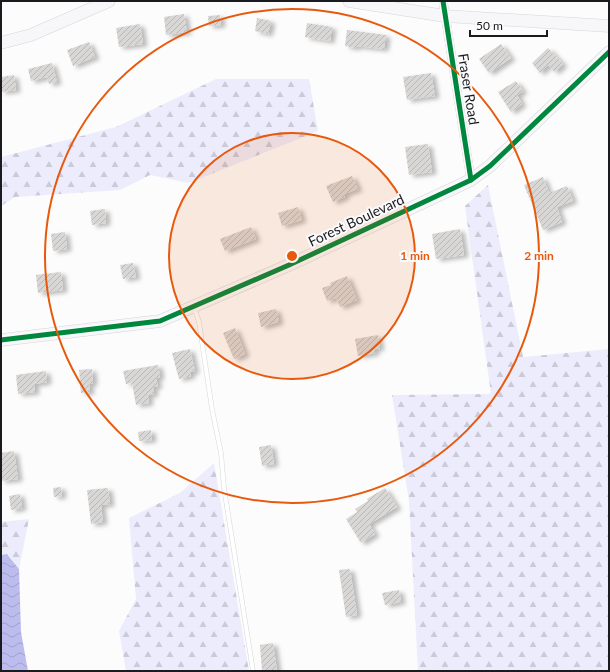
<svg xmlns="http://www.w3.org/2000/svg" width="610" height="672" font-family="Lato,sans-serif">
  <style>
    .forest { fill: url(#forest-firs) }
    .water { fill: url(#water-waves) }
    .building { fill: url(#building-hatch); filter: url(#shadow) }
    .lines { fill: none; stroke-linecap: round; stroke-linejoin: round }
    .lane-casing { stroke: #d6d6d8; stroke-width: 5 }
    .street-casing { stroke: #d6d6d8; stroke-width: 9 }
    .secondary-casing { stroke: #d6d6d8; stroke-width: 13 }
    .lane { stroke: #fff; stroke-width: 4 }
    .street { stroke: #fff; stroke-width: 8 }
    .secondary { stroke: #f7f7fa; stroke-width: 12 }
    .cycleway-casing { stroke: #fbfbfd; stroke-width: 8 }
    .cycleway { stroke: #00873e; stroke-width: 5 }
    .ring { fill: none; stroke: #e8590c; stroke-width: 2 }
    .labels { text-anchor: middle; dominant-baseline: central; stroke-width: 4; stroke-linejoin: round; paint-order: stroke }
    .street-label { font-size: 14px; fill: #1a1b1f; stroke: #fbfbfd }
    .centre { fill: #e8590c; stroke: #fbfbfd; stroke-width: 2 }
    .ring-label { font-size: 12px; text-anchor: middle; font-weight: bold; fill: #e8590c; stroke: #fbfbfd; stroke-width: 4; stroke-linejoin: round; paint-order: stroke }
  </style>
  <defs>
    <pattern id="forest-firs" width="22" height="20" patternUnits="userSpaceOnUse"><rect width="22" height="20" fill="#ececfc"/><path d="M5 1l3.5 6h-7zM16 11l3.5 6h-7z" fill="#cacad8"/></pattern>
    <pattern id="water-waves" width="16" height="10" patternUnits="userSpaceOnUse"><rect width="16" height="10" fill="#bcbcef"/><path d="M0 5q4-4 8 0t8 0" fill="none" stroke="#a1a1cc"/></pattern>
    <pattern id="building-hatch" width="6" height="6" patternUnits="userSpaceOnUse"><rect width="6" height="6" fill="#d8d7d5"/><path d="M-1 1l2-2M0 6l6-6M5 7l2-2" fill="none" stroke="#b9b8b6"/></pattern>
    <filter id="shadow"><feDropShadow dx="4.5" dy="2.5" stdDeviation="2" flood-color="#0004"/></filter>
  </defs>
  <rect width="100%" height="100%" fill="#fcfcfc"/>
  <g class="forest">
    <polygon points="216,79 309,79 318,131 189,183 150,175 120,190 15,197 1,206 1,157 116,127"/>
    <polygon points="488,185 523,357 609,349 609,671 418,671 409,501 392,395 491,394 465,206"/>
    <polygon points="214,463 249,671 126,671 119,631 136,599 129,518 180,493"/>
    <polygon points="29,519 19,569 8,554 1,555 1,522"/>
  </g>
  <polygon class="water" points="7,554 19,569 21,632 28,671 1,671 1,555"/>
  <g class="building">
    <polygon points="184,14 187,32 166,35 164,17"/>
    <polygon points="220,15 221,25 209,26 208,16"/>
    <polygon points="257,18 271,21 268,34 255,31"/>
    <polygon points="307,23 332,27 330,41 305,37"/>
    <polygon points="140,24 143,44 119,47 116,28"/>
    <polygon points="347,30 386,35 384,49 356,46 356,48 345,46"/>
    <polygon points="89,42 95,57 73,66 67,50"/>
    <polygon points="501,44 511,58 489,73 479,59"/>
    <polygon points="548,48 563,64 555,72 548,65 540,73 532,63"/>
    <polygon points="52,63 57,82 49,84 47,77 31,81 28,69"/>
    <polygon points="431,73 435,96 407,100 403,77"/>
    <polygon points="14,75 16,90 1,92 1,77"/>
    <polygon points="516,81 523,91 517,95 522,104 511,112 498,92"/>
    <polygon points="428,144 432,172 409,175 405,147"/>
    <polygon points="352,176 358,189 344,194 345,197 333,202 326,186"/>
    <polygon points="543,177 549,193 567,186 573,201 557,207 562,222 543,230 524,185"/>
    <polygon points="298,207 302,220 282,226 278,213"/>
    <polygon points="105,209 106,223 92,225 90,211"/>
    <polygon points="251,227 256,239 225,251 220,239"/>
    <polygon points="460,229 464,255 436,259 432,234"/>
    <polygon points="65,232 67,249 53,251 51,234"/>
    <polygon points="133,263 136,277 123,279 120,265"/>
    <polygon points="61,272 63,290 38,293 36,275"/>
    <polygon points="347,276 357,300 340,307 336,298 327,301 322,288 331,285 330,283"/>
    <polygon points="276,309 279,322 261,327 258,313"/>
    <polygon points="235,328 245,354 234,359 223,333"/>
    <polygon points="378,335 380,348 374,349 375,353 358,356 355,339"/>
    <polygon points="190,349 195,371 190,372 191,376 179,379 172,353"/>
    <polygon points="158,365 160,377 156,378 158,386 153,387 154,394 148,395 149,403 136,405 132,383 126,384 123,371"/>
    <polygon points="92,369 93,383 89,384 90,392 81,393 79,370"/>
    <polygon points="46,371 47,382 34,384 35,392 18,394 16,375"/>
    <polygon points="151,430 152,440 139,441 138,432"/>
    <polygon points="271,445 274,464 262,466 259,447"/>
    <polygon points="14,451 18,479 1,481 1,453"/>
    <polygon points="61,487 62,496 54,497 53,488"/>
    <polygon points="108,488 110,504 101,505 103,522 91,524 87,490"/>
    <polygon points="385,488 397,507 369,524 375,534 361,543 346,519 357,512 355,509 368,501 367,499"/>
    <polygon points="20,494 22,508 11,510 9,496"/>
    <polygon points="350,569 357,615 346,617 339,570"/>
    <polygon points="399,590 401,602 385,605 382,593"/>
    <polygon points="273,643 277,671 262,671 260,645"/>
  </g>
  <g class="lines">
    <g class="lane-casing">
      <polyline id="lane" points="194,307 199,322 212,409 221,453 224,488 253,671"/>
    </g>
    <g class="street-casing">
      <polyline id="street" points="443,1 471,180"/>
    </g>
    <g class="secondary-casing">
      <g id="secondary">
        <polyline points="349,1 445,16 609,26"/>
        <polyline points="1,43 31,35 109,1"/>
        <polyline points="1,340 160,321 289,265 471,180 490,166 609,52"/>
      </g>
    </g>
    <use href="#lane" class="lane"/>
    <use href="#street" class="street"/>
    <use href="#secondary" class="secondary"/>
    <g class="cycleway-casing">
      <g id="cycleway">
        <polyline points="443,1 471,180"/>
        <polyline points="1,340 160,321 289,265 471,180 490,166 609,52"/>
      </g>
    </g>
    <use href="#cycleway" class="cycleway"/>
  </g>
  <circle cx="292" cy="256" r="123" fill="#e8590c" fill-opacity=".12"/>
  <g class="ring">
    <circle cx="292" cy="256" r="123"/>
    <circle cx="292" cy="256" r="247"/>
  </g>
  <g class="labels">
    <g class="street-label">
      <text transform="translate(469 89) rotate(81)">Fraser Road</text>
      <text transform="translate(356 220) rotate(-25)">Forest Boulevard</text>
    </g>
  </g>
  <circle cx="292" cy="256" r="6" class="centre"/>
  <g class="ring-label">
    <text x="415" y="260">1 min</text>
    <text x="539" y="260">2 min</text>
  </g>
  <rect width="610" height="672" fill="none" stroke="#1a1b1f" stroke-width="4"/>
  <path d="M470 30v6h77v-6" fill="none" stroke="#1a1b1f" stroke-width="2"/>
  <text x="476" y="30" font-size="12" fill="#1a1b1f" stroke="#fbfbfd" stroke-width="3" paint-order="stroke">50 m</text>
</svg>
